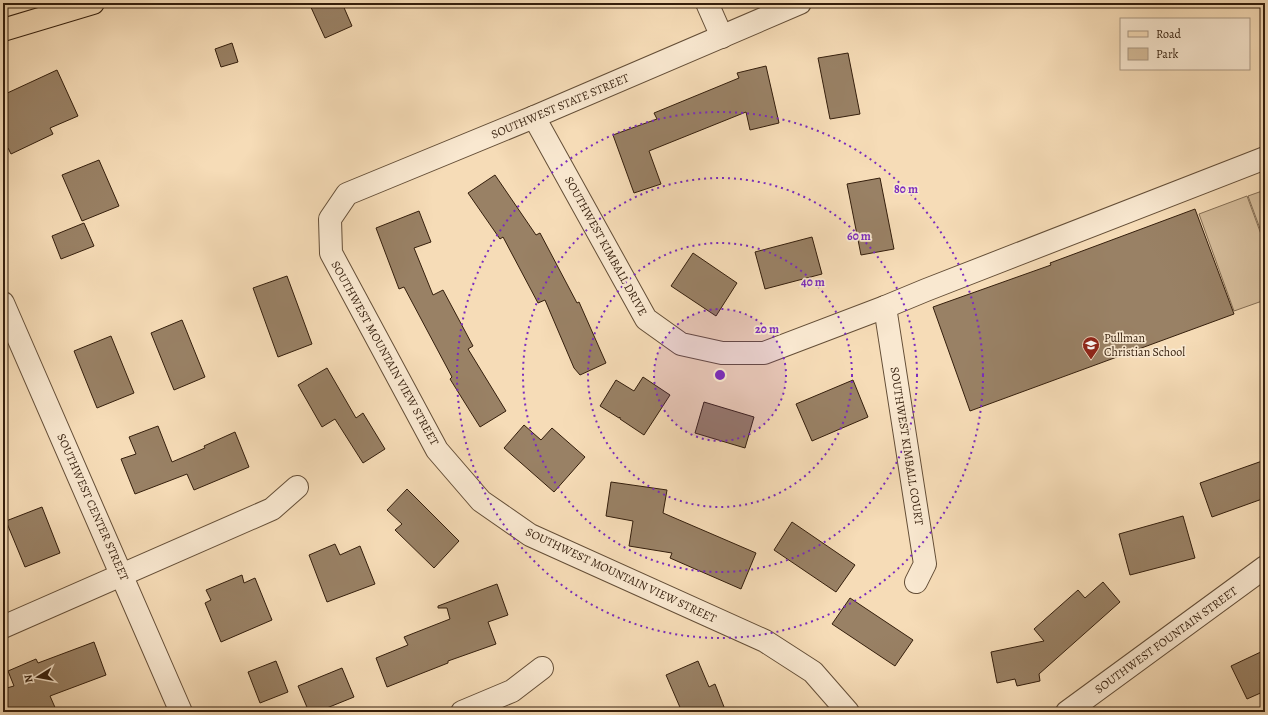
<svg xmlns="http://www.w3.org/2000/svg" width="1268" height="715" font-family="Alegreya,serif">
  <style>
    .green { fill: #d5bc9a; stroke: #846d53 }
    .building { fill: #998165; stroke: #341e0c }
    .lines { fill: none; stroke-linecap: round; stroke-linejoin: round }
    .minor-casing { stroke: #644e37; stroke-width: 24 }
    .major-casing { stroke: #341e0c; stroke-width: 24 }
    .minor { stroke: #f9e8d0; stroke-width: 22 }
    .major { stroke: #f6dcb7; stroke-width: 22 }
    .ring { fill: none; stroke: #7b2cbf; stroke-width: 2; stroke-dasharray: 2 4 }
    .labels { text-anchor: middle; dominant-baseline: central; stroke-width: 3.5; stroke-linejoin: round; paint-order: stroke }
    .street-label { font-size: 12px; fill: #341e0c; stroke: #f9e8d0 }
    .poi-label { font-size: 12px; fill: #341e0c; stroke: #f9e8d0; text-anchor: start }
    .centre { fill: #7b2cbf; stroke: #f9e8d0; stroke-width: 2 }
    .ring-label { font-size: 12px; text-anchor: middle; font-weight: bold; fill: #7b2cbf; stroke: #f9e8d0; stroke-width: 3.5; stroke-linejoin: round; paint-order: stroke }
  </style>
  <rect width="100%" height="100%" fill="#f6dcb7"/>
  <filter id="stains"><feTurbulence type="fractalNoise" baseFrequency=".005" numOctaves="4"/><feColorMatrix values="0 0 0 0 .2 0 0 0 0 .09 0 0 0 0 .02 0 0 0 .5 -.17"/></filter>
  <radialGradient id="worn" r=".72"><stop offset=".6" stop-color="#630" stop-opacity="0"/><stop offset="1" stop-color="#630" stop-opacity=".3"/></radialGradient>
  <g class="green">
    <polygon points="1265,190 1265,242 1248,196"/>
    <polygon points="1247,196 1265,245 1265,300 1234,311 1199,214"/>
  </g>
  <g class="building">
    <polygon points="309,3 342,3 352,26 325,38"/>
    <polygon points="232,43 238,62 221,67 215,49"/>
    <polygon points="848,53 860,114 830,119 818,58"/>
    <polygon points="766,66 779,123 750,130 746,112 649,151 661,184 634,193 613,135 657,119 654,113 739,78 737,73"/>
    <polygon points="57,70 78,116 50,128 53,134 11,154 8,148 3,150 3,95"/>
    <polygon points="99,160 119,206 82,221 62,175"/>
    <polygon points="495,175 536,235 540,233 577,303 579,302 606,363 580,375 574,368 545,300 538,303 503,237 500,239 468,193"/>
    <polygon points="880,178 894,249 861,255 847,184"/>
    <polygon points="1195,209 1234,314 970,411 933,307 1051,265 1050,263"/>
    <polygon points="419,211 431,242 414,248 433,295 443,290 473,346 468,349 506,411 480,427 450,379 452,377 404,287 399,289 376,228"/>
    <polygon points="84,223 94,246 61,259 52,236"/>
    <polygon points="812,237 822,274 765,289 755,252"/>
    <polygon points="693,253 737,283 716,316 671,286"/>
    <polygon points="287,276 312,344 278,357 253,288"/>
    <polygon points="182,320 205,377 174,390 151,333"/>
    <polygon points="111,336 134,393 97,408 74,351"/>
    <polygon points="327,368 356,418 363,413 385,449 363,463 335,419 322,427 298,385"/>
    <polygon points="643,377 670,395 644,435 620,419 620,417 619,418 600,406 616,380 634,391"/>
    <polygon points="853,380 868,417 812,441 796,404"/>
    <polygon points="704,402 754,417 745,448 695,433"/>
    <polygon points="524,425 541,440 552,428 585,457 554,492 504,448"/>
    <polygon points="158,426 172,462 205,448 204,446 235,432 249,467 194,490 187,474 135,494 121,459 136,454 129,437"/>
    <polygon points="1265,460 1265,498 1212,517 1200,483"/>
    <polygon points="611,482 667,490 663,513 756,553 741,589 670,558 672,553 629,546 633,521 606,516"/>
    <polygon points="407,489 459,541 434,568 395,530 402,524 387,510"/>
    <polygon points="42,507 60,553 25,567 6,521"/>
    <polygon points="1183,516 1195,558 1130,575 1119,534"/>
    <polygon points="792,522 855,565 836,592 774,550"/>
    <polygon points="335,544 340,555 360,546 375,584 327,602 309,555"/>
    <polygon points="242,575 244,583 255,578 272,620 221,642 205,603 211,600 206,590"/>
    <polygon points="1103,582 1120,602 1039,674 1040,681 1017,686 1015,679 997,683 991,652 1044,641 1034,629 1078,590 1085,598"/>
    <polygon points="497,584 508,615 488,622 496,644 448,661 448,663 387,687 376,658 408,645 404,637 450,619 447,608 438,608 438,606"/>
    <polygon points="850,598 913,640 895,666 832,624"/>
    <polygon points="94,642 106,675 50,696 57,712 3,712 3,689 14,686 8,671 36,659 38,663"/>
    <polygon points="1265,650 1265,691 1247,699 1231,666"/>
    <polygon points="276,661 288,692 260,703 248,672"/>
    <polygon points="698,661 709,687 715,684 726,712 682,712 666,675"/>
    <polygon points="342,668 354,697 317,712 309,712 298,686"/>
  </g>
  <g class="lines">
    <g class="minor-casing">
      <g id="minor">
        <polyline points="707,3 722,37"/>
        <polyline points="800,3 534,117 347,194 330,219 331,253 437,450 481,501 530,535 765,641 813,672 848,712"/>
        <polyline points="534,117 646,319 681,344 722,353 764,353 885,307 926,290 1265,158"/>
        <polyline points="3,303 181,712"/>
        <polyline points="885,307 925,564 916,582"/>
        <polyline points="3,627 272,509 297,487"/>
        <polyline points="462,712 512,691 542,668"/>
        <polyline points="1067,712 1265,567"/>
      </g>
    </g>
    <g class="major-casing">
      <polyline id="major" points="3,30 93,3"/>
    </g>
    <use href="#minor" class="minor"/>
    <use href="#major" class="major"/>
  </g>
  <circle cx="720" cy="375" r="66" fill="#7b2cbf" fill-opacity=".12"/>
  <g class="ring">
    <circle cx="720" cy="375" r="66"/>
    <circle cx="720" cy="375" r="132"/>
    <circle cx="720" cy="375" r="197"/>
    <circle cx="720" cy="375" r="263"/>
  </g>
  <defs>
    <g id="school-pin" transform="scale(0.9)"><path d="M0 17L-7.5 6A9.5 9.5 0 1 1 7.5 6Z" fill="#8f2418" stroke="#f9e8d0"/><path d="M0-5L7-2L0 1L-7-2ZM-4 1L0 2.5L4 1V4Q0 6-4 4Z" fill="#fff"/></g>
  </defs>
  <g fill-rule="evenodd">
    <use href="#school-pin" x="1091" y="345"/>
  </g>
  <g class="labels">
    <g class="street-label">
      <text transform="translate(560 106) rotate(-23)">SOUTHWEST STATE STREET</text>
      <text transform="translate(606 246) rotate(61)">SOUTHWEST KIMBALL DRIVE</text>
      <text transform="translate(385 353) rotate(61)">SOUTHWEST MOUNTAIN VIEW STREET</text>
      <text transform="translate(907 446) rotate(81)">SOUTHWEST KIMBALL COURT</text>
      <text transform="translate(93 507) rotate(66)">SOUTHWEST CENTER STREET</text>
      <text transform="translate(621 575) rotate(25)">SOUTHWEST MOUNTAIN VIEW STREET</text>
      <text transform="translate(1166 640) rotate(-36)">SOUTHWEST FOUNTAIN STREET</text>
    </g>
    <g class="poi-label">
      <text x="1104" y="338">Pullman<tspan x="1104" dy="14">Christian School</tspan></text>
    </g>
  </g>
  <circle cx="720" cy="375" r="6" class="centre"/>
  <g class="ring-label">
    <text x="906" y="193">80 m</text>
    <text x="859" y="240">60 m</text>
    <text x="813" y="286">40 m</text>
    <text x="767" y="333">20 m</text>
  </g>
  <rect width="1268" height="715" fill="none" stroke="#f6dcb7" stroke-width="16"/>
  <rect x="4" y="4" width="1260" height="707" fill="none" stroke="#341e0c" stroke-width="2"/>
  <rect x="8" y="8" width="1252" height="699" fill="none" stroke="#341e0c"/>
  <rect x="1120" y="18" width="130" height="52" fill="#f9e8d0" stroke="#aa9782"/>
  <rect x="1128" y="31" width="20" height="6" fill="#f6dcb7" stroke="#aa9782"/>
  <text x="1156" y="38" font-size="12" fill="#341e0c">Road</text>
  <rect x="1128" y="48" width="20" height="12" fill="#d5bc9a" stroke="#aa9782"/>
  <text x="1156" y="58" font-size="12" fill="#341e0c">Park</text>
  <g transform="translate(38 677) rotate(259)" stroke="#f9e8d0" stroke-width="3" paint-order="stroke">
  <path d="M0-3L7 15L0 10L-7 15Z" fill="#341e0c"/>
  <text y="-6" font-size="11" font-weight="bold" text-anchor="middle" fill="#341e0c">N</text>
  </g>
  <rect width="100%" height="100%" filter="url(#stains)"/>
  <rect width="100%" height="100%" fill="url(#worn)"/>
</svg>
